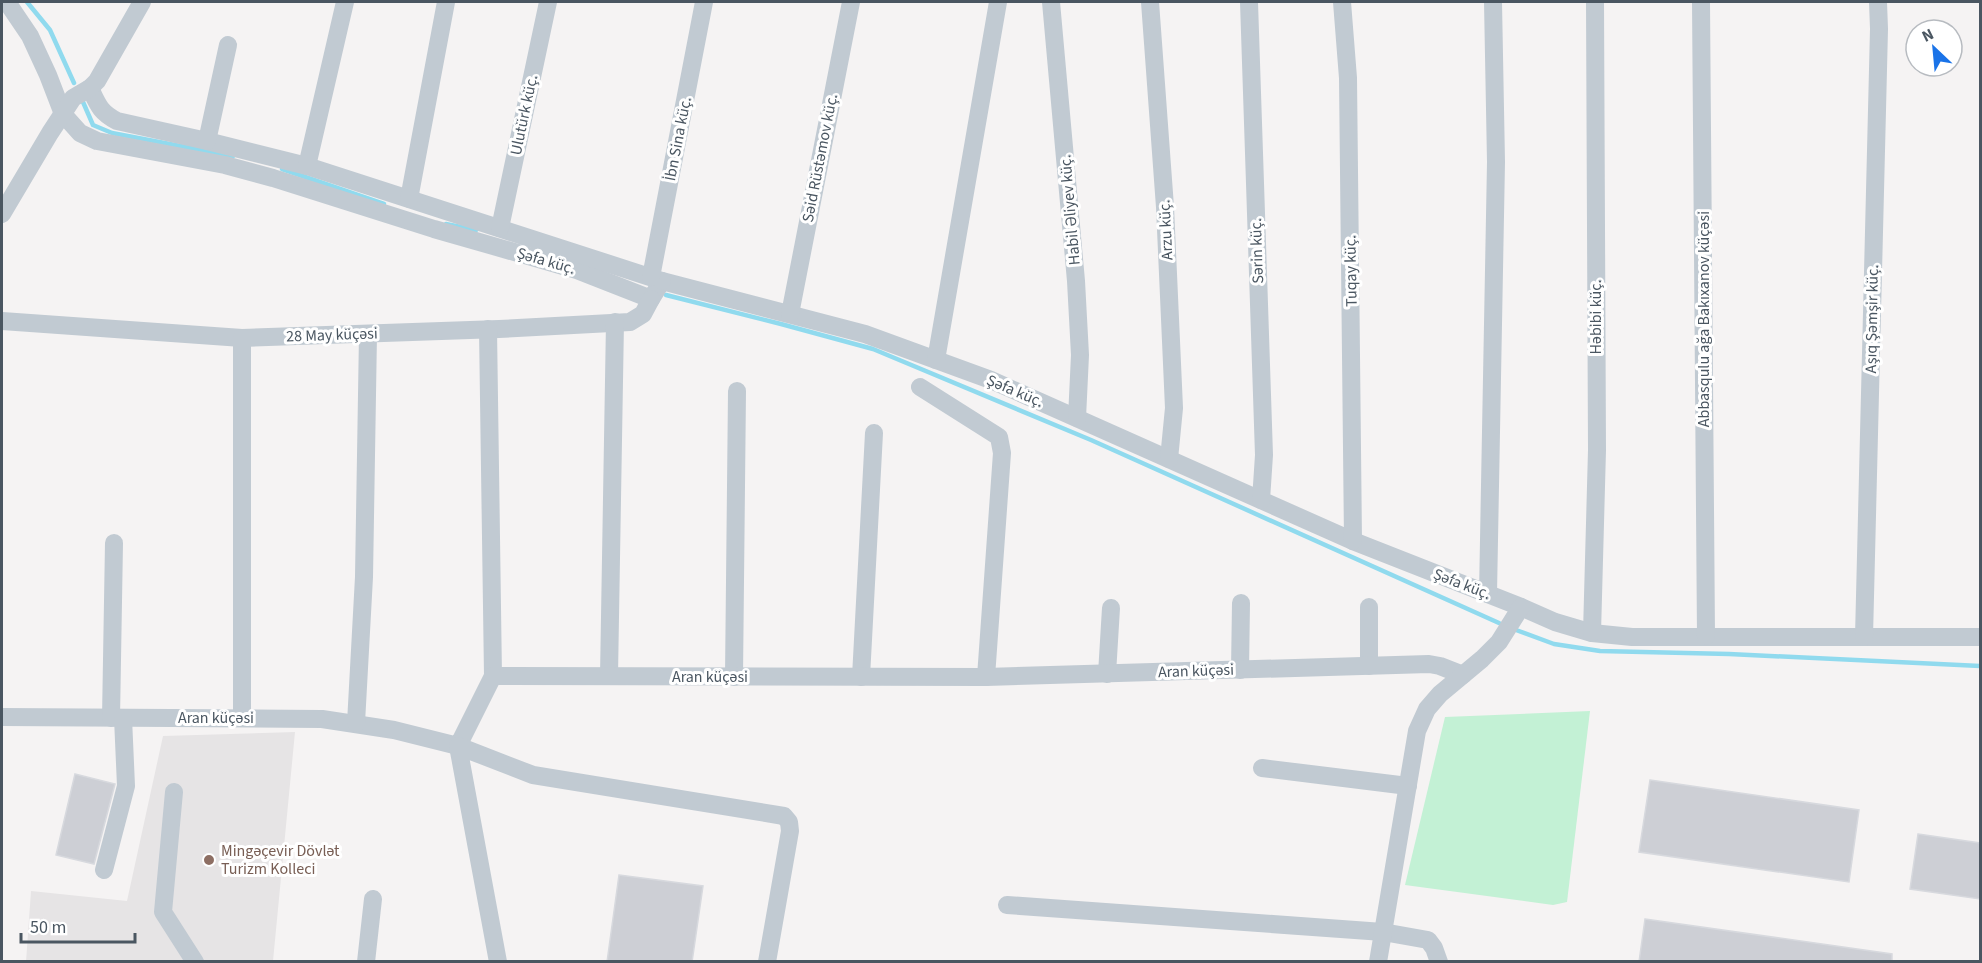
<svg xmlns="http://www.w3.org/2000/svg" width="1982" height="963" font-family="'Source Sans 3',sans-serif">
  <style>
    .education { fill: #e6e4e5 }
    .green { fill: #c3f1d5 }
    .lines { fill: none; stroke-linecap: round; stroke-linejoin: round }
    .stream { stroke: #90daee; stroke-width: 4.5 }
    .building { fill: #cdcfd5; stroke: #d7d9de; stroke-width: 1.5 }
    .minor { stroke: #c1cad2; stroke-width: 18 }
    .education-dot { fill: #8d6e63; stroke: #fff; stroke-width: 2 }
    .labels { text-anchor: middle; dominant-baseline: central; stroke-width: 6; stroke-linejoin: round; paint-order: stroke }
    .street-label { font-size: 16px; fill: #4a5661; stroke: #fff }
    .education-label { font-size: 16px; fill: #785e54; stroke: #fff; text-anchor: start }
  </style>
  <rect width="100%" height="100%" fill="#f5f3f3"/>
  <polygon class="education" points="295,732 273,961 26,962 31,891 127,901 163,736"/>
  <polygon class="green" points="1590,711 1567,902 1553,905 1405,885 1445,717"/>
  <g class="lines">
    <g class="stream">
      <polyline points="27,2 50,30 74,83"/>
      <polyline points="83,102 93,125 112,133 233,156"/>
      <polyline points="282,169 384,204"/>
      <polyline points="446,224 476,230"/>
      <polyline points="666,295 781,324 873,349 1091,440 1499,623"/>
      <polyline points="1516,630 1554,644 1600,651 1729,654 1980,666"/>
    </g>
  </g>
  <g class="building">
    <polygon points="75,774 115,784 94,864 56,855"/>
    <polygon points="1650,780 1859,810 1849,882 1639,852"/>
    <polygon points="1918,834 1980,843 1980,899 1910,889"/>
    <polygon points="619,875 703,886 692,962 607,962"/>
    <polygon points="1645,919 1892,954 1892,962 1639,962"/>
  </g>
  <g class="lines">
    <g class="minor">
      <polyline points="7,2 30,36 48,75 63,114 80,133 97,141 225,165 273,178 434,229 577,270 651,299 662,281 865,334 991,380 1353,541 1521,607 1555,622 1592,633 1632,637 1980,637"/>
      <polyline points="1051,2 1076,281 1080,355 1077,418"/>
      <polyline points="1150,2 1165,207 1174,408 1169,459"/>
      <polyline points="1249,2 1264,455 1261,500"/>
      <polyline points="1342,2 1348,78 1353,541"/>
      <polyline points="1701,2 1706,636"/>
      <path d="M90,88C98,105 100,112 117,121L207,141L307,166L662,281"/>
      <polyline points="207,141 228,45"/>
      <polyline points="307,166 345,2"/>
      <polyline points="409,199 446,2"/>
      <polyline points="2,214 50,133 73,98 90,88 97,81 142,2"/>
      <polyline points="500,228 548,2"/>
      <polyline points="651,277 704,2"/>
      <polyline points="790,314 851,2"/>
      <polyline points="2,321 242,338 499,329 630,322 643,314 651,299"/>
      <polyline points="488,329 493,676"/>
      <polyline points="936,360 998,2"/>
      <polyline points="920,387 999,437 1002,453 986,677"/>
      <polyline points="1488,594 1496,162 1493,2"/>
      <polyline points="1369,607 1369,666"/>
      <polyline points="1592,633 1597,450 1595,2"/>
      <polyline points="1864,637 1879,29 1878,2"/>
      <polyline points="1240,670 1241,603"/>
      <polyline points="1107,674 1111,608"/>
      <polyline points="609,676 615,322"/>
      <polyline points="734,677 737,391"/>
      <polyline points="861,677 874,433"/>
      <polyline points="2,717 322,719 394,730 458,746 493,676 986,677 1429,664 1440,666 1463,675"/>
      <polyline points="111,718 114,543"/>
      <polyline points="242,718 242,338"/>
      <polyline points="356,723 364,577 368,334"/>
      <polyline points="1262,768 1408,786"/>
      <polyline points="174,792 163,912 195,962"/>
      <polyline points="104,870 126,786 123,718"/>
      <polyline points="1007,905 1383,932 1428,940 1434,948 1439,962"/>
      <polyline points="366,962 373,899"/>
      <polyline points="498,962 458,746 533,775 784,816 789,822 790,831 767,962"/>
      <polyline points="1378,962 1417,731 1427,709 1440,694 1482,659 1499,642 1521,607"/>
    </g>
  </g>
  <circle class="education-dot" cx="209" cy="860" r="6"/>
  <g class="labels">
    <g class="street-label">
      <text transform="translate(524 115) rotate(-78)">Ulutürk küç.</text>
      <text transform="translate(678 139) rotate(-79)">İbn Sina küç.</text>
      <text transform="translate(820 158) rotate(-79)">Səid Rüstəmov küç.</text>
      <text transform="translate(1070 210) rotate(-95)">Habil Əliyev küç.</text>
      <text transform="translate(1166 230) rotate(-93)">Arzu küç.</text>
      <text transform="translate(1257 251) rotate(-92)">Sərin küç.</text>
      <text transform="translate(546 261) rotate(16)">Şəfa küç.</text>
      <text transform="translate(1351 271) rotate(-91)">Tuqay küç.</text>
      <text transform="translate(1596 317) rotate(-90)">Həbibi küç.</text>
      <text transform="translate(1704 319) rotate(-90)">Abbasqulu ağa Bakıxanov küçəsi</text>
      <text transform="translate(1872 319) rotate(-89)">Aşıq Şəmşir küç.</text>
      <text transform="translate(332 335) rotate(-2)">28 May küçəsi</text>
      <text transform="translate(1015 391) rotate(23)">Şəfa küç.</text>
      <text transform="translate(1462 584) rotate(21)">Şəfa küç.</text>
      <text transform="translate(1196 671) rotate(-2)">Aran küçəsi</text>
      <text x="710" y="677">Aran küçəsi</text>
      <text x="216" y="718">Aran küçəsi</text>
    </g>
    <g class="education-label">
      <text x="221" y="851">Mingəçevir Dövlət<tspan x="221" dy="18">Turizm Kolleci</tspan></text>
    </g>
  </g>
  <rect width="1982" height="963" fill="none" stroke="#4a5661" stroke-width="6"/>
  <g transform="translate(1934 48) rotate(334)"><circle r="28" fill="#ffffff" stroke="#b7bbc0" stroke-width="1.5"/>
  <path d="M0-4.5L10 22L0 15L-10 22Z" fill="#1a73e8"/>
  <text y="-9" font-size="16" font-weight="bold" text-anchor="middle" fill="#4a5661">N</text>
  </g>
  <path d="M21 933v9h114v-9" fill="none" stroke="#4a5661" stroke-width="3"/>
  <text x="30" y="933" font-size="18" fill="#4a5661" stroke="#ffffff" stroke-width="4.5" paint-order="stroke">50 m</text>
</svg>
